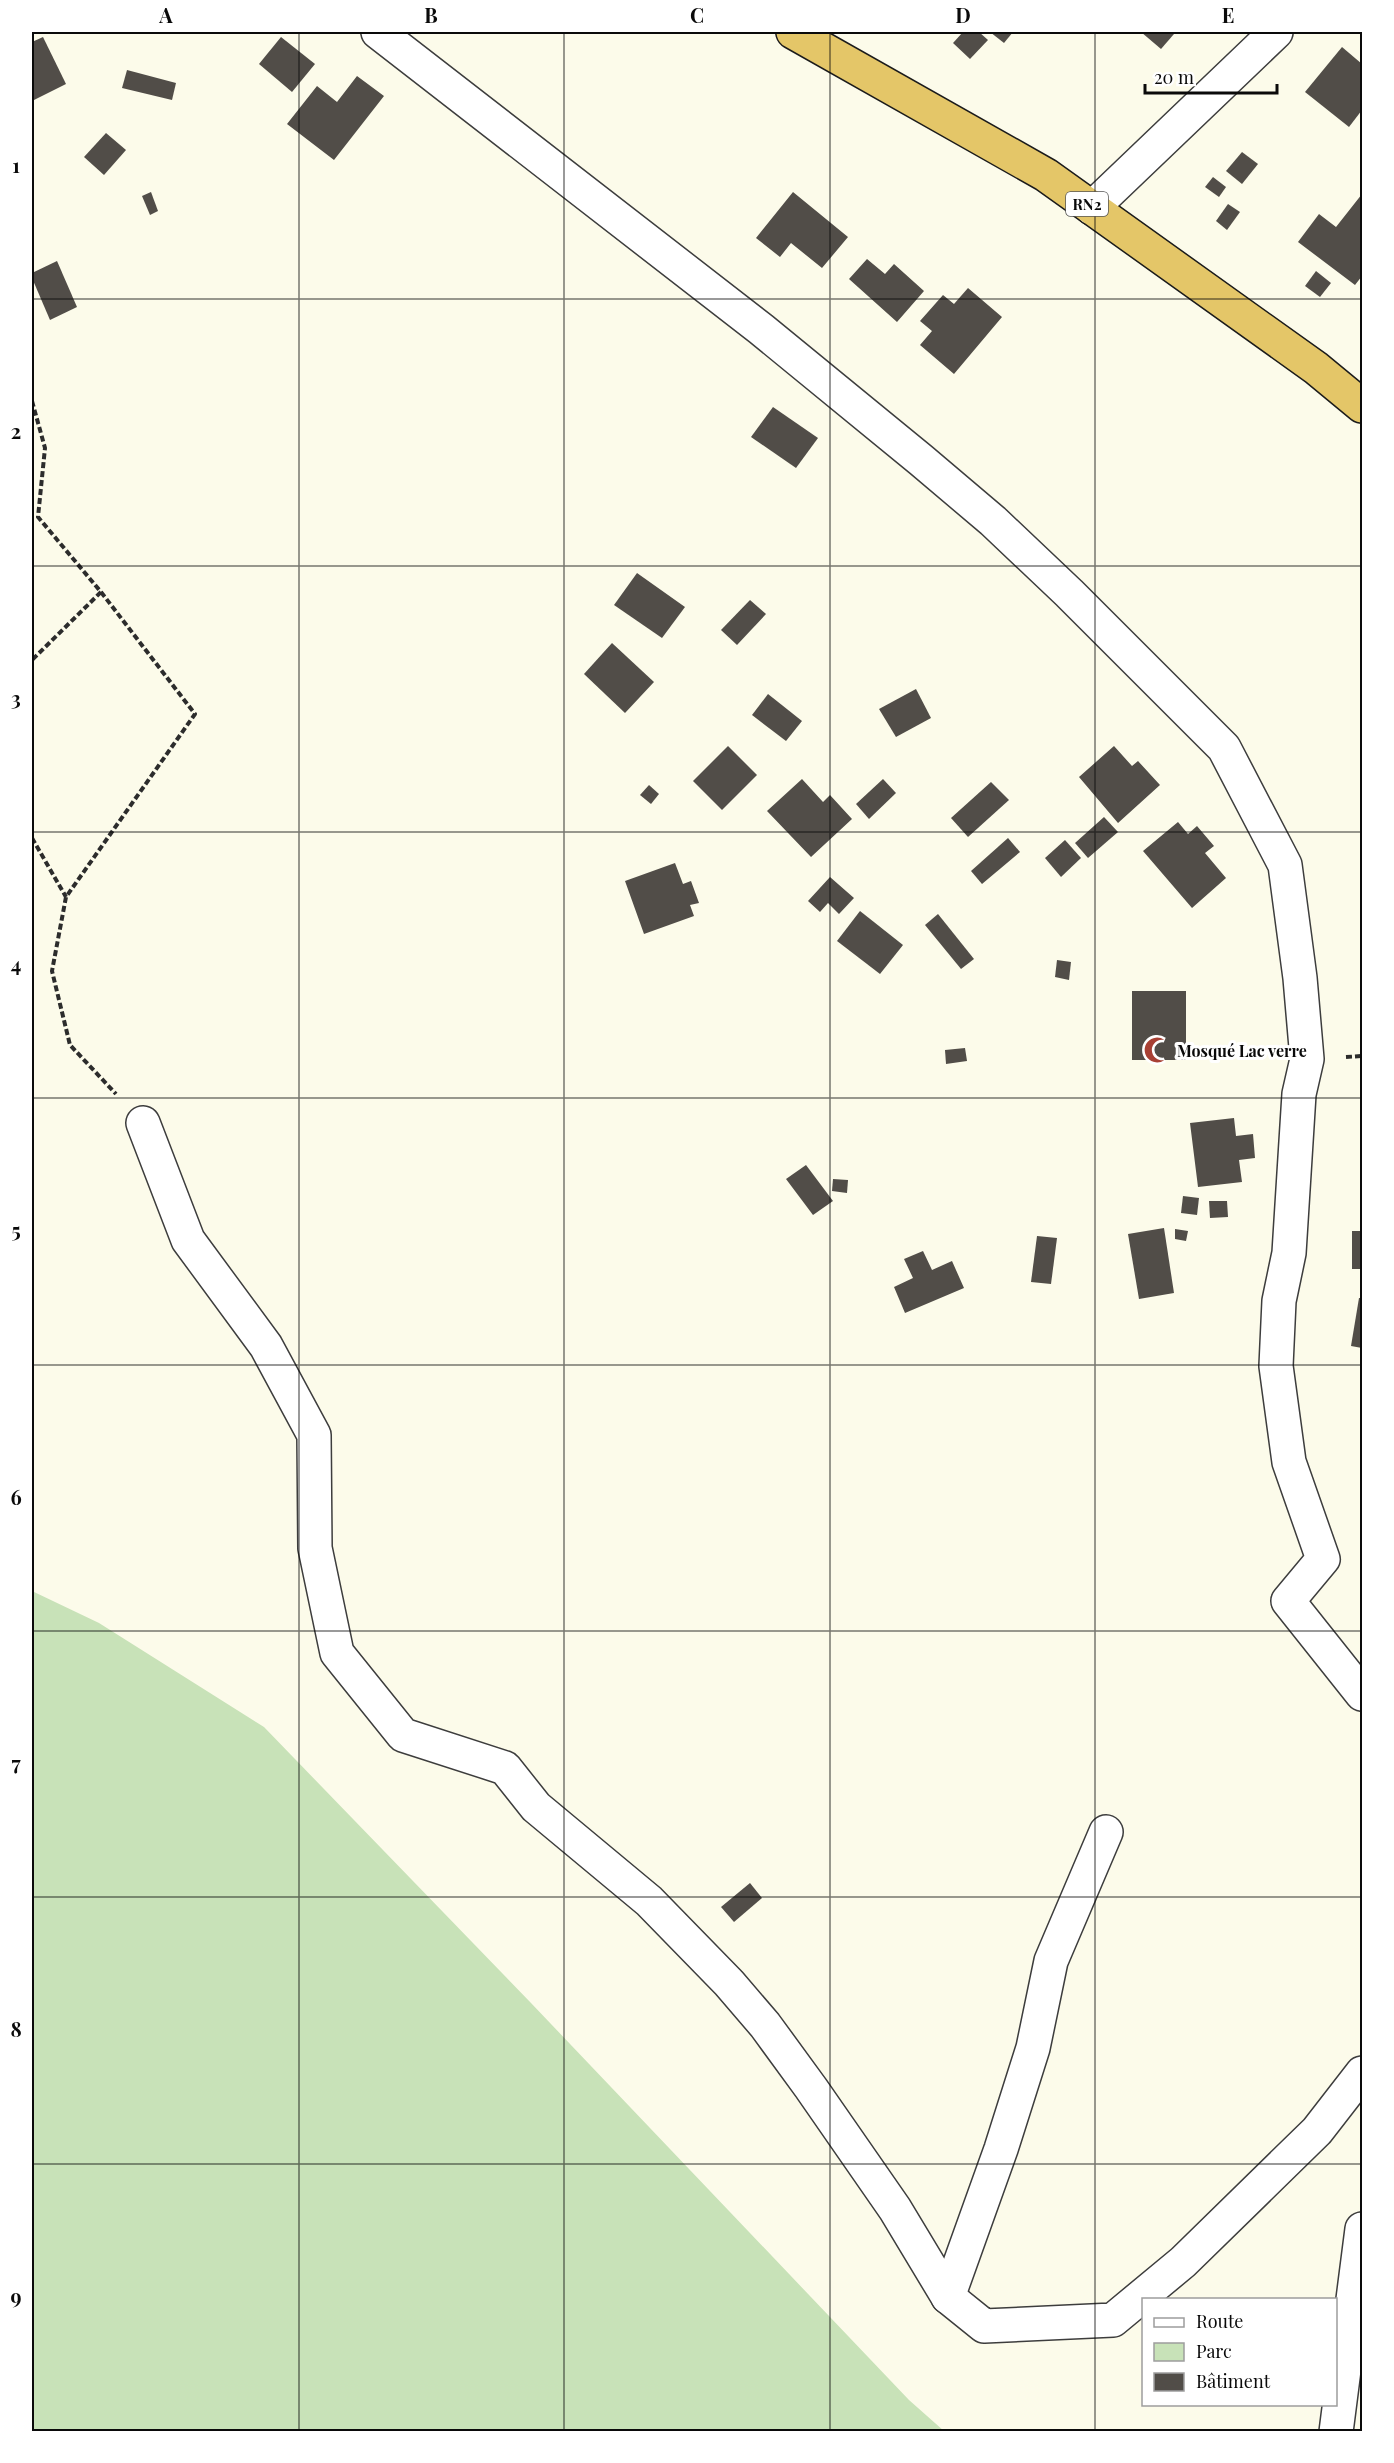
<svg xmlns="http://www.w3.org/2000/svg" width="1394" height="2463" font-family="'Playfair Display',serif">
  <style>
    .green { fill: #c8e2b8 }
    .building { fill: #514d48 }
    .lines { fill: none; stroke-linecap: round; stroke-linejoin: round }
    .minor-casing { stroke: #3d3d3d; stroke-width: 36 }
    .trunk-casing { stroke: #1b1b1b; stroke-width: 36 }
    .path { stroke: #2c2c2c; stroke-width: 4; stroke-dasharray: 6 3; stroke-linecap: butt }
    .minor { stroke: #fff; stroke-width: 33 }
    .trunk { stroke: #e4c668; stroke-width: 33 }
    .grid { fill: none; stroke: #0a0a0a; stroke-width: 1.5; stroke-opacity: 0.55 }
    .labels { text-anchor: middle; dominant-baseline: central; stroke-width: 6; stroke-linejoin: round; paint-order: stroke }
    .shield { fill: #fff; stroke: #545454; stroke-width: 1.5 }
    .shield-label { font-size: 15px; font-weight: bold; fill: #0a0a0a }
    .poi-label { font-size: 16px; font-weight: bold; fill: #0a0a0a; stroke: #fff; text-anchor: start }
    .neatline { fill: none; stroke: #0a0a0a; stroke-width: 2 }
    .grid-label { font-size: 20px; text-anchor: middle; font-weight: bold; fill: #0a0a0a }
  </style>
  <rect width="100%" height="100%" fill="#fcfbea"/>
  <polygon class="green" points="32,1591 99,1623 264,1727 531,2003 909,2400 944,2431 32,2431"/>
  <g class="building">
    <polygon points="963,32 979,32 988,40 970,59 953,43"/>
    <polygon points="990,32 1013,32 1004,43"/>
    <polygon points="1141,32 1171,32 1174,34 1161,49"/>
    <polygon points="43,37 66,84 32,101 32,42"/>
    <polygon points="281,37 315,64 292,92 259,64"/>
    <polygon points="1342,47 1362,64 1362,110 1349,127 1305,92"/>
    <polygon points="127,70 176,83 172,100 122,88"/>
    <polygon points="357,76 384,96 334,160 287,124 317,86 337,102"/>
    <polygon points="106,133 126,150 104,175 84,157"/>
    <polygon points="1242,152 1258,164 1242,184 1226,171"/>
    <polygon points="1213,177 1226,187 1219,197 1205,187"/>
    <polygon points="151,192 158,211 150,215 142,196"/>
    <polygon points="793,192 848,237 822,268 791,243 780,257 756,238"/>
    <polygon points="1362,194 1362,276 1355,285 1298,242 1319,214 1336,227"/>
    <polygon points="1228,204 1240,212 1227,230 1216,221"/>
    <polygon points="867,259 885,274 894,264 924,291 897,322 849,279"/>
    <polygon points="57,261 77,307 50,320 32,278 32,273"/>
    <polygon points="1316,271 1331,283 1320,297 1305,286"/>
    <polygon points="968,288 1002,317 954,374 920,345 932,331 920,321 943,295 954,304"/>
    <polygon points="773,407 818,438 796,468 751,437"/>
    <polygon points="637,573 685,607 662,638 614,605"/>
    <polygon points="750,600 766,614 737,645 721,630"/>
    <polygon points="612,643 654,682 625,713 584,674"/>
    <polygon points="916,689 931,718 896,737 879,709"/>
    <polygon points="768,694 802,721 786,741 752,715"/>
    <polygon points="728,746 757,775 722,810 693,781"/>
    <polygon points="1114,746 1132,766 1138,761 1160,785 1118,823 1079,777"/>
    <polygon points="802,779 823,802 830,795 852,819 811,857 767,811"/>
    <polygon points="883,779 896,793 869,819 856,804"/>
    <polygon points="991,782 1009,800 968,837 951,818"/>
    <polygon points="649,785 659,794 651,804 640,795"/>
    <polygon points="1104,817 1118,832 1088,858 1075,843"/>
    <polygon points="1178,822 1188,834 1197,826 1214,846 1205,853 1226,878 1192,908 1143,851"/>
    <polygon points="1008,838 1020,852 982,884 971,871"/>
    <polygon points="1065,840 1081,858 1061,877 1045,858"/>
    <polygon points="675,863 683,884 691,881 699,903 690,905 694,916 644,934 625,881"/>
    <polygon points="830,877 854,898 839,914 828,903 820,912 808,901"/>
    <polygon points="860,911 903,945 880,974 837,941"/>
    <polygon points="938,914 974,959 961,969 925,925"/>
    <polygon points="1057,960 1071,962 1069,980 1055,977"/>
    <rect x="1132" y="991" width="54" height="69"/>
    <polygon points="965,1048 967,1061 946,1064 945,1050"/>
    <polygon points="1234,1118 1236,1136 1253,1134 1255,1158 1239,1160 1242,1182 1198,1187 1190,1123"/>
    <polygon points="806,1165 833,1201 813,1215 786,1179"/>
    <polygon points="833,1179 848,1180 847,1193 832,1191"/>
    <polygon points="1183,1196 1199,1198 1197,1215 1181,1213"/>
    <polygon points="1209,1201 1227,1201 1228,1217 1210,1218"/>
    <polygon points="1164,1228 1174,1293 1139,1299 1128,1234"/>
    <polygon points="1175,1229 1188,1231 1186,1241 1175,1239"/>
    <rect x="1352" y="1231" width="10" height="38"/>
    <polygon points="1037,1236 1057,1238 1051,1284 1031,1282"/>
    <polygon points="923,1251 932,1270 952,1261 964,1288 905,1313 894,1287 913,1278 904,1259"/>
    <polygon points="1359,1298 1362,1298 1362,1348 1351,1346"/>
    <polygon points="750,1883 762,1898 734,1922 721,1907"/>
  </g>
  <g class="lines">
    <g class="minor-casing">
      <g id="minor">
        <polyline points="378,32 761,329 921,460 993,521 1069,593 1224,748 1285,865 1300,978 1307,1059 1299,1094 1289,1253 1279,1301 1276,1366 1289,1462 1323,1559 1288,1601 1362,1694"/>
        <polyline points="1092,208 1276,32"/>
        <polyline points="143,1123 188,1240 266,1346 314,1435 315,1548 337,1653 403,1735 505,1768 536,1807 649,1901 729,1983 765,2025 811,2088 895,2209 948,2297 984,2326 1113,2320 1183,2262 1317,2131 1362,2073"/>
        <polyline points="948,2297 1001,2149 1033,2048 1051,1961 1106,1832"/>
        <polyline points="1336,2432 1362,2229"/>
      </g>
    </g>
    <g class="trunk-casing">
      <polyline id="trunk" points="793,32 1046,175 1316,368 1362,406"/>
    </g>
    <g class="path">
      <polyline points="65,32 125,32"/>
      <polyline points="32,401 45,448 38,517 101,592 32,660"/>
      <polyline points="101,592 195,714 66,897 52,971 70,1045 116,1094"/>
      <polyline points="32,838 66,897"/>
      <polyline points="1346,1057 1362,1056"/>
    </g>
    <use href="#minor" class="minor"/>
    <use href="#trunk" class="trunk"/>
  </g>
  <path class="grid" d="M299,32V2432M564,32V2432M830,32V2432M1095,32V2432M32,299H1362M32,566H1362M32,832H1362M32,1098H1362M32,1365H1362M32,1631H1362M32,1897H1362M32,2164H1362"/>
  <defs>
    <g id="mosque-bare" transform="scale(2.07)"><path d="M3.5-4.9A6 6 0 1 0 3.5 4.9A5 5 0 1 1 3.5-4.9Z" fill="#a84034" stroke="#fff" stroke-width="2.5" paint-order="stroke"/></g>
  </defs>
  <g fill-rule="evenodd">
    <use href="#mosque-bare" x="1157" y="1050"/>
  </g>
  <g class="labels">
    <rect class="shield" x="1066" y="192" width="42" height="24" rx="4.5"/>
    <g class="shield-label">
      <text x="1087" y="204">RN2</text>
    </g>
    <g class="poi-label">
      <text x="1177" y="1050">Mosqué Lac verre</text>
    </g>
  </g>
  <rect width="1394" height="2463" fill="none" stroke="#ffffff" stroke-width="66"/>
  <rect x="1142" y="2298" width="195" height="108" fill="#ffffff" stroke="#9d9d9d" stroke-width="1.5"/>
  <rect x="1154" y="2318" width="30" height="9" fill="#ffffff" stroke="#9d9d9d" stroke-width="1.5"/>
  <text x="1196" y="2328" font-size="18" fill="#0a0a0a">Route</text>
  <rect x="1154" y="2343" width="30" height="18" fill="#c8e2b8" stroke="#9d9d9d" stroke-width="1.5"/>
  <text x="1196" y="2358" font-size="18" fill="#0a0a0a">Parc</text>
  <rect x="1154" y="2373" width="30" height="18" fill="#514d48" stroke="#9d9d9d" stroke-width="1.5"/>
  <text x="1196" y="2388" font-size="18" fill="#0a0a0a">Bâtiment</text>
  <path d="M1145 84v9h132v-9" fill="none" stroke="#0a0a0a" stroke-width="3"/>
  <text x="1154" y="84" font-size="18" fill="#0a0a0a" stroke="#ffffff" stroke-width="4.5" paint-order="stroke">20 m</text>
  <rect x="33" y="33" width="1328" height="2397" class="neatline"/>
  <g class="grid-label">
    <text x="166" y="23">A</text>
    <text x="431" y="23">B</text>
    <text x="697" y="23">C</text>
    <text x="963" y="23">D</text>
    <text x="1228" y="23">E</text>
    <text x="16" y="173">1</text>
    <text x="16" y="439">2</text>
    <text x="16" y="706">3</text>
    <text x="16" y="972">4</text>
    <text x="16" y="1238">5</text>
    <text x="16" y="1505">6</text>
    <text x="16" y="1771">7</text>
    <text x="16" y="2037">8</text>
    <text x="16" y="2304">9</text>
  </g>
</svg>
